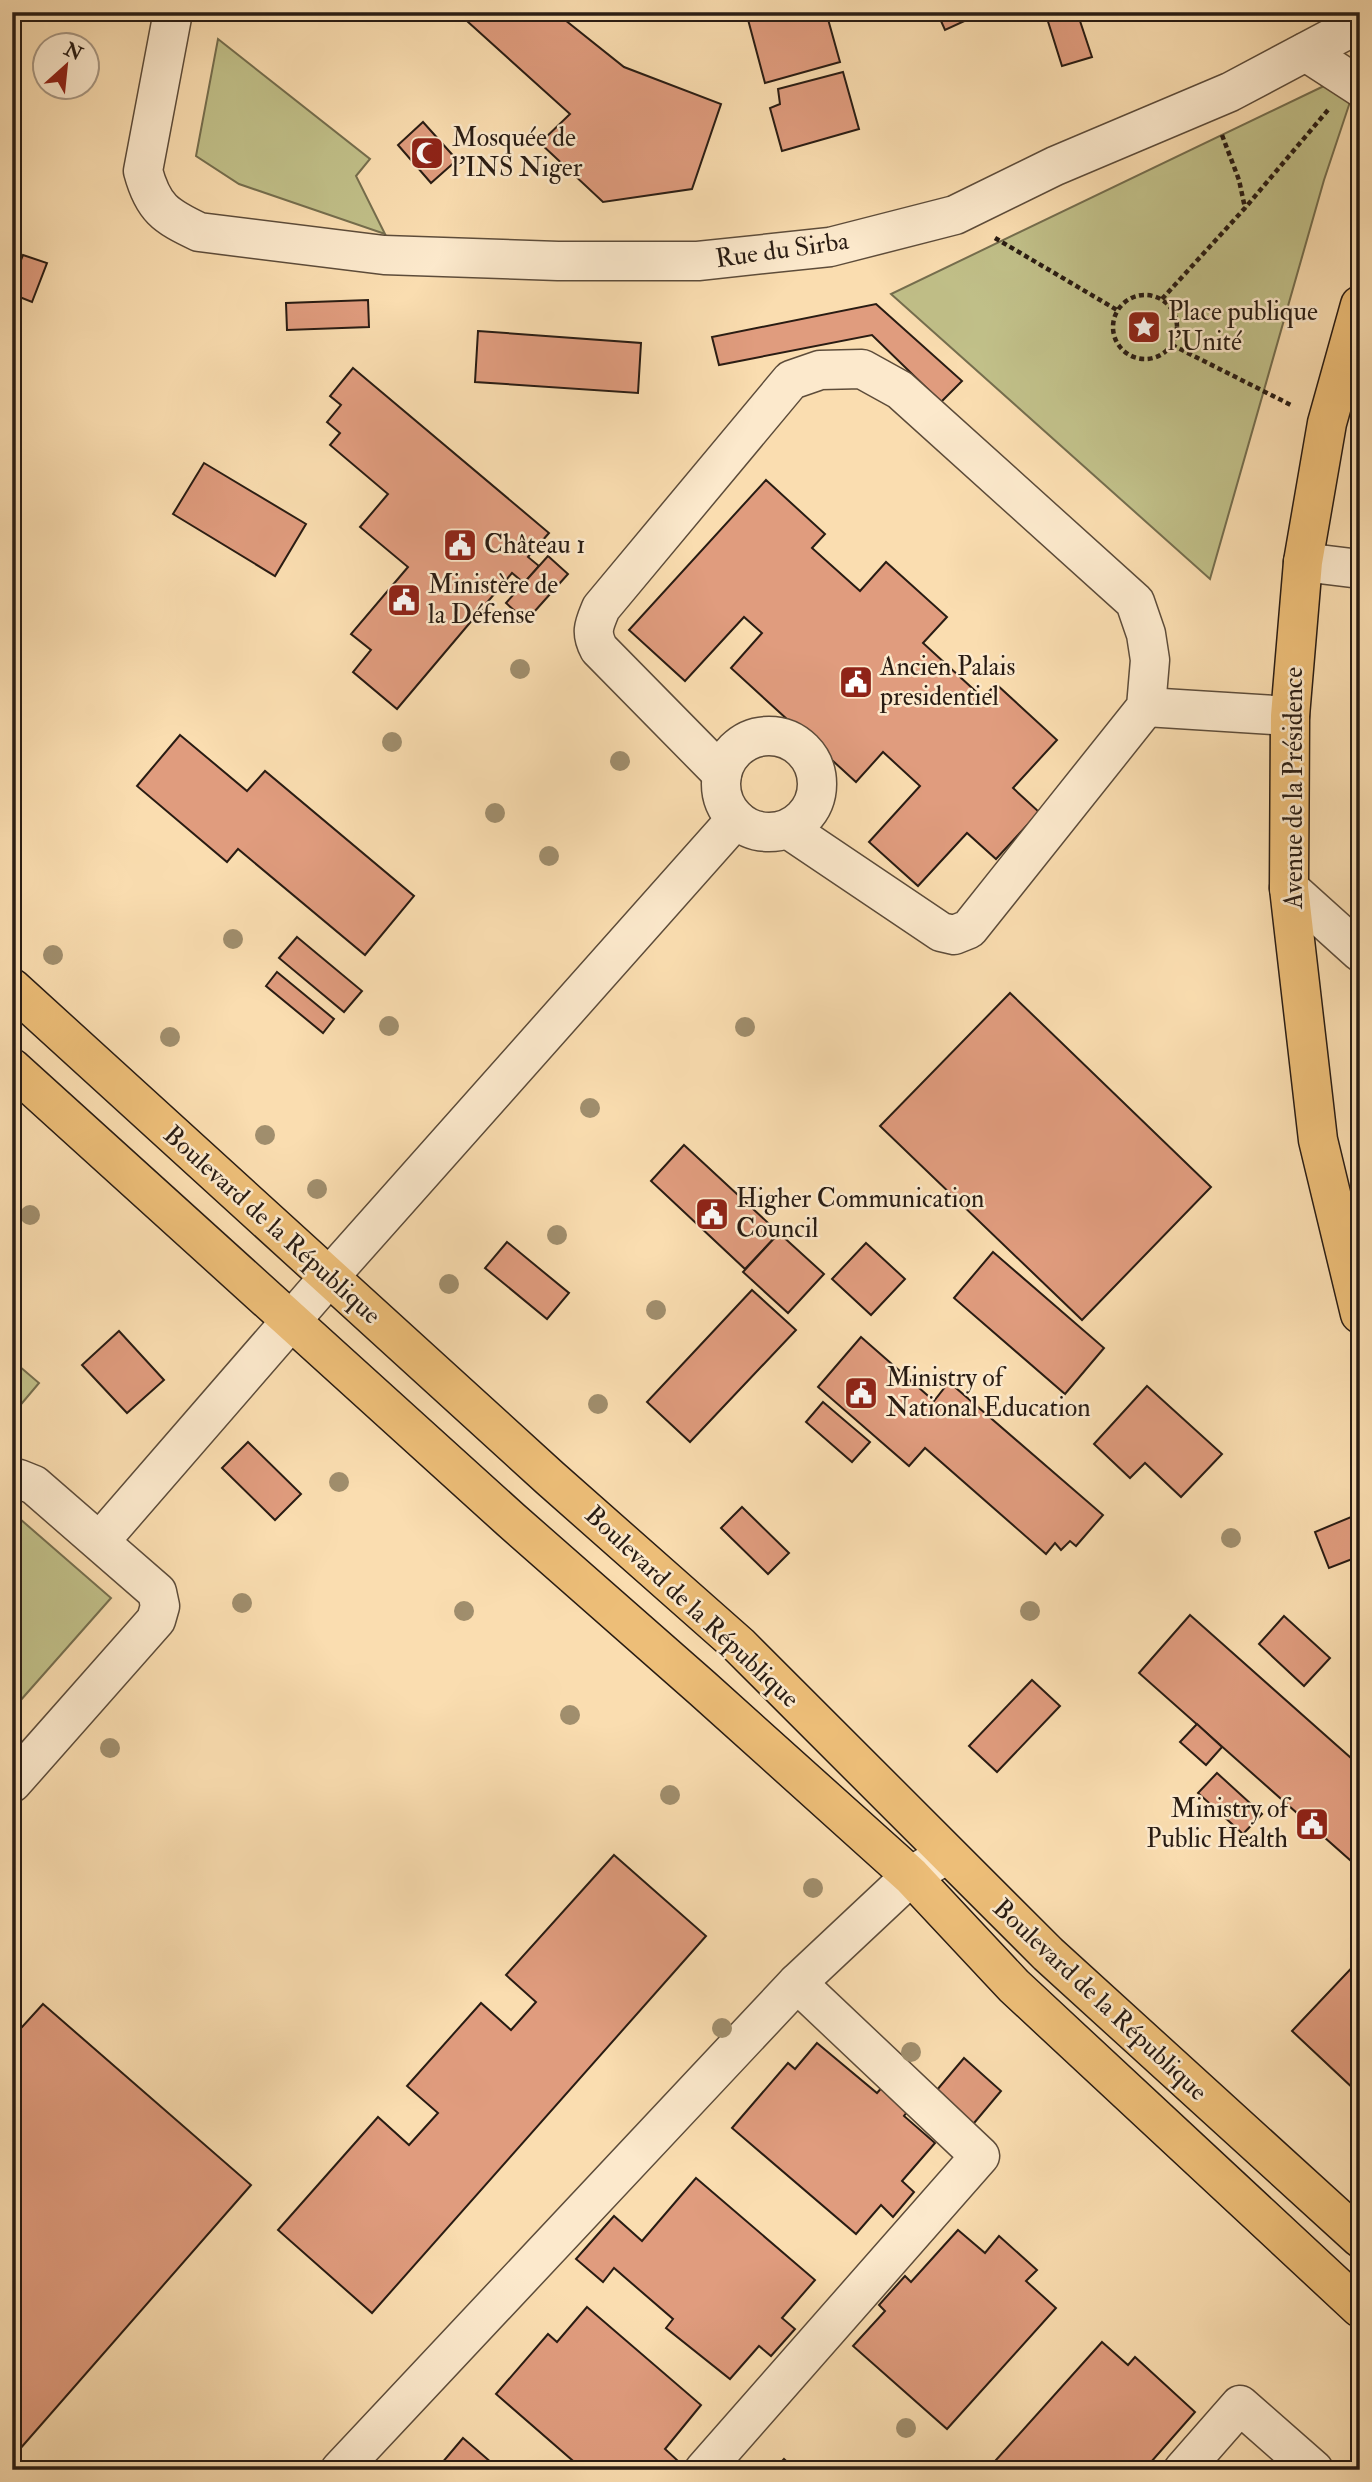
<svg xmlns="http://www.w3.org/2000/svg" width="1372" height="2482" font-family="'IM FELL Double Pica',serif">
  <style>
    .green { fill: #c1c089; stroke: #756e4e; stroke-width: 2 }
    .building { fill: #e09c7e; stroke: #291c13; stroke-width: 2 }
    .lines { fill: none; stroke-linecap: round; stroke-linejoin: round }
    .minor-casing { stroke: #5d4c3a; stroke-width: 41 }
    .major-casing { stroke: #291c13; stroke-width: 41 }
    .path { stroke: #291c13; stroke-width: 4.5; stroke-dasharray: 5 3.5; stroke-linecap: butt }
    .minor { stroke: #fce9cc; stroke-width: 38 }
    .major { stroke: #edbe78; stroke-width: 38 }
    .tree { fill: #a08e6d }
    .labels { text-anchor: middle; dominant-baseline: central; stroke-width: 5; stroke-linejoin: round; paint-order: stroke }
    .poi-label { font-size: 26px; fill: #291c13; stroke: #fce9cc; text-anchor: start }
    .street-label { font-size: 26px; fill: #291c13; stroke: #fce9cc }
  </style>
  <rect width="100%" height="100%" fill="#faddb0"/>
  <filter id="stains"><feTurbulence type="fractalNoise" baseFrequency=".00286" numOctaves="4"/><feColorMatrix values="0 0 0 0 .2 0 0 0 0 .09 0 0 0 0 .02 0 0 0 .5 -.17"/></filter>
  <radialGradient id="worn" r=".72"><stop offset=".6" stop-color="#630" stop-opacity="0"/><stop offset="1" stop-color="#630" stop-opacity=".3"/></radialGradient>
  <g class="green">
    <polygon points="218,39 370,159 356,176 385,234 239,184 196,156"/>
    <polygon points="1326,85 1350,102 1324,180 1210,579 891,294"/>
    <polygon points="12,1360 39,1383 12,1415"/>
    <polygon points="12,1512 111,1598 12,1710"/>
  </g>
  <g class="building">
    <polygon points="457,12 555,12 624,67 721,104 692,189 603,202 540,143 570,114"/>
    <polygon points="746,12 826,12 840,62 765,83"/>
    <polygon points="937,12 984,12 945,30"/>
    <polygon points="1045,12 1077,12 1092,57 1062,66"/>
    <polygon points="843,72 859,129 782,151 770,108 780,104 778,89"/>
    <polygon points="423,122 457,160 431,183 398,145"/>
    <polygon points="23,255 47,263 32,302 12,294 12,283"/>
    <polygon points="368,300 369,327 287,330 286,303"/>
    <polygon points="876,304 962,381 941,402 872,335 719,365 712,337"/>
    <polygon points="478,331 641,343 638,393 475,382"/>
    <polygon points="353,368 549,533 528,557 539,566 524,583 512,573 397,709 353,672 371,650 351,634 408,567 360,527 388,494 330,445 340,433 327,422 341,405 330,396"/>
    <polygon points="204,463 306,524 275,576 173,514"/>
    <polygon points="766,480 825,534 812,548 860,591 886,562 947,617 923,643 983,698 996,684 1057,740 1013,788 1039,812 996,859 967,833 918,886 869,842 920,786 883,752 856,782 731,668 762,633 744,617 685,681 629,630"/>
    <polygon points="548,556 568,574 526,621 506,603"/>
    <polygon points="180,735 247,791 265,771 414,896 365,955 238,849 227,862 137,786"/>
    <polygon points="297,937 362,991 344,1012 279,958"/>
    <polygon points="277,972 334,1019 323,1033 266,986"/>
    <polygon points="1010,993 1211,1187 1082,1320 880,1126"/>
    <polygon points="684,1145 779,1233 745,1269 651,1181"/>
    <polygon points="779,1233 824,1274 788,1313 743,1272"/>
    <polygon points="507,1242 569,1293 547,1319 485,1268"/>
    <polygon points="866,1243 905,1279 871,1315 832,1279"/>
    <polygon points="993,1252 1104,1348 1065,1394 954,1298"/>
    <polygon points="752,1290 796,1330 690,1442 647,1402"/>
    <polygon points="119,1331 164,1380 127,1413 82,1365"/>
    <polygon points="861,1337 934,1401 949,1382 1103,1515 1076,1546 1070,1541 1061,1550 1055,1543 1046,1554 925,1448 909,1466 818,1387"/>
    <polygon points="1147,1386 1222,1454 1181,1497 1145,1463 1130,1478 1094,1444"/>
    <polygon points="823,1402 870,1442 852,1462 806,1422"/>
    <polygon points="248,1442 301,1494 275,1520 222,1468"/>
    <polygon points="742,1507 789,1553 768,1574 721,1528"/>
    <polygon points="1351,1517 1360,1539 1360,1556 1329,1568 1315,1532"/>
    <polygon points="1190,1615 1360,1766 1359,1868 1139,1673"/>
    <polygon points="1284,1616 1330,1658 1304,1686 1259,1644"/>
    <polygon points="1032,1680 1060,1706 997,1772 969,1746"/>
    <polygon points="1197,1724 1222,1747 1206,1765 1180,1742"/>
    <polygon points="1217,1773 1262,1814 1243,1834 1198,1793"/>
    <polygon points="614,1855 706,1936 372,2313 278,2230 378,2117 409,2145 438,2113 407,2086 481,2003 511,2030 536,2002 506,1975"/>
    <polygon points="1360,1959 1360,2087 1356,2091 1292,2031"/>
    <polygon points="43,2004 251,2185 12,2458 12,2038"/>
    <polygon points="817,2043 877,2093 885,2084 912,2106 904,2116 935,2143 902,2181 914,2192 893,2217 881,2205 856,2234 732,2128 788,2063 795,2069"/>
    <polygon points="964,2058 1001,2091 969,2129 931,2097"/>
    <polygon points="696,2178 815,2280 782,2318 795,2329 771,2356 759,2346 730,2379 666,2328 673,2319 614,2268 603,2282 576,2259 614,2216 642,2241"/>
    <polygon points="958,2230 985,2253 999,2236 1037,2270 1026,2281 1056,2308 947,2429 853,2346 885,2311 879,2305 905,2276 911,2282"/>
    <polygon points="587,2307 701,2405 665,2449 677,2460 669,2470 578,2470 580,2467 496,2394 548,2334 557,2342"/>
    <polygon points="1102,2342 1128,2365 1135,2357 1195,2412 1144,2470 987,2470"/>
    <polygon points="463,2438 500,2470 436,2470"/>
    <polygon points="784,2459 796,2470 774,2470"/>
  </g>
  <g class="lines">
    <g class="minor-casing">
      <g id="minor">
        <path d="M173,12L143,171C153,208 165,216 199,232L384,255L558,261H698L830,247L955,215L1055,166L1230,92L1360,23"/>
        <polyline points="1306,52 1360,87"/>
        <polyline points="1303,562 1360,569"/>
        <polyline points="1146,707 1290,716"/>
        <circle cx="769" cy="784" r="48"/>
        <path d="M722,774L599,649C590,632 594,625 601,608L791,380L820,370L862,369L900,390L1135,602L1146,634L1150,660L1146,707L969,929L954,935L941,932L788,829"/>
        <polyline points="1289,888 1360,952"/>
        <polyline points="12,1480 19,1479 34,1485 157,1592 160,1606 156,1620 12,1783"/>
        <polyline points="100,1541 329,1277 736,819"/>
        <polyline points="340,2470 797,1983 911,1876 947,1854"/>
        <polyline points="704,2470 980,2156 797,1983"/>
        <polyline points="1183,2470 1240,2405 1314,2470"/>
      </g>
    </g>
    <g class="major-casing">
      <g id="major">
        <polyline points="1360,305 1327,423 1303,562 1290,716 1289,888 1318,1140 1360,1314"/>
        <polyline points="12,988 550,1478 739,1645 1048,1954 1360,2238"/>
        <polyline points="12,1068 511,1520 702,1688 911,1876 1014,1986 1360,2308"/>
      </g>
    </g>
    <g class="path">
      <polyline points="1222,135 1239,180 1245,208"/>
      <polyline points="995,238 1117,310"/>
      <circle cx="1145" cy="327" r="32"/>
      <polyline points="1162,299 1245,208 1328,110"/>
      <polyline points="1172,345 1293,406"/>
    </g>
    <use href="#minor" class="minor"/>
    <use href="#major" class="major"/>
  </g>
  <g class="tree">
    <circle cx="520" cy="669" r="10"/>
    <circle cx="392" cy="742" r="10"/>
    <circle cx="620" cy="761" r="10"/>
    <circle cx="495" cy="813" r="10"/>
    <circle cx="549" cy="856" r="10"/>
    <circle cx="233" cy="939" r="10"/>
    <circle cx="53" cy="955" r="10"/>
    <circle cx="389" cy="1026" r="10"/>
    <circle cx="745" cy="1027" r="10"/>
    <circle cx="170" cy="1037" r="10"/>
    <circle cx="590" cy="1108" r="10"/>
    <circle cx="265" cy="1135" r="10"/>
    <circle cx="317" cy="1189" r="10"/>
    <circle cx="30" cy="1215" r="10"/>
    <circle cx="557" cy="1235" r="10"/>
    <circle cx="449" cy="1284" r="10"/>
    <circle cx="656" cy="1310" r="10"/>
    <circle cx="598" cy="1404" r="10"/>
    <circle cx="339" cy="1482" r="10"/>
    <circle cx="1231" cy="1538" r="10"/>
    <circle cx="242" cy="1603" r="10"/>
    <circle cx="464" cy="1611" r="10"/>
    <circle cx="1030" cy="1611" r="10"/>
    <circle cx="570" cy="1715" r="10"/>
    <circle cx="110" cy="1748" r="10"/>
    <circle cx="670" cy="1795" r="10"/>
    <circle cx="813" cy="1888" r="10"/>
    <circle cx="722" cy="2028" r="10"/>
    <circle cx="911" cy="2052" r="10"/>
    <circle cx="906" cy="2428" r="10"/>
  </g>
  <defs>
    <g id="mosque-square" transform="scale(1.75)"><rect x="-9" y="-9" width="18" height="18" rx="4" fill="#8f2418" stroke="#fce9cc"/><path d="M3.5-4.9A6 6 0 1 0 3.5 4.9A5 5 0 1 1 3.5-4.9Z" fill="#fff"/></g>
    <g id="sight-square" transform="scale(1.75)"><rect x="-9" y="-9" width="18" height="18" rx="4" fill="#8f2418" stroke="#fce9cc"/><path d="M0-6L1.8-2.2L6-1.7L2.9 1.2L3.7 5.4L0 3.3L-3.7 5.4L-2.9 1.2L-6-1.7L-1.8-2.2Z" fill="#fff"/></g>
    <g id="civic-square" transform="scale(1.75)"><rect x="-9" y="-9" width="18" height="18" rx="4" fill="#8f2418" stroke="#fce9cc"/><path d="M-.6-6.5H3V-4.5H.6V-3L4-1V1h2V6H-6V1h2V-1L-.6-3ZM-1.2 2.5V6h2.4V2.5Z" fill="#fff"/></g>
  </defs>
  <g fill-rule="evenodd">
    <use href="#mosque-square" x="427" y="153"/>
    <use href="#sight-square" x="1144" y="327"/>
    <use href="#civic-square" x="460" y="545"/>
    <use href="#civic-square" x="404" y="600"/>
    <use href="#civic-square" x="856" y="682"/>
    <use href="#civic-square" x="712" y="1214"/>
    <use href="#civic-square" x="861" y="1393"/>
    <use href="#civic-square" x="1312" y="1824"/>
  </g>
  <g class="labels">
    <g class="poi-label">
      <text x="452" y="138">Mosquée de<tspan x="452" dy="30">l'INS Niger</tspan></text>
      <text x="1168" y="312">Place publique<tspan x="1168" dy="30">l'Unité</tspan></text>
      <text x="484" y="545">Château 1</text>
      <text x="428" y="585">Ministère de<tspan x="428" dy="30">la Défense</tspan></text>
      <text x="880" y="667">Ancien Palais<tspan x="880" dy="30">presidentiel</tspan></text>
      <text x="736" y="1199">Higher Communication<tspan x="736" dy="30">Council</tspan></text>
      <text x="886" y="1378">Ministry of<tspan x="886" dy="30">National Education</tspan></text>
      <text x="1288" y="1809" text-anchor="end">Ministry of<tspan x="1288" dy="30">Public Health</tspan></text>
    </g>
    <g class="street-label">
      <text transform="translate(782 250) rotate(-8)">Rue du Sirba</text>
      <text transform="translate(1294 788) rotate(-90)">Avenue de la Présidence</text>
      <text transform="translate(272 1225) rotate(42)">Boulevard de la République</text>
      <text transform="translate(692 1607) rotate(43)">Boulevard de la République</text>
      <text transform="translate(1100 2000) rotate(43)">Boulevard de la République</text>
    </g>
  </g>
  <rect width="1372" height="2482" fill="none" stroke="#faddb0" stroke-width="42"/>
  <rect x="14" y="14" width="1344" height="2454" fill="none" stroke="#291c13" stroke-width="3.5"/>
  <rect x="21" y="21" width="1330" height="2440" fill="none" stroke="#291c13" stroke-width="2"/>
  <g transform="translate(66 66) rotate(27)"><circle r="33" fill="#fce9cc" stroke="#a89782" stroke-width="2"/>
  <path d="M0-5L12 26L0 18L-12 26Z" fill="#8f2418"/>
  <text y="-10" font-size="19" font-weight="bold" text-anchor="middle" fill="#291c13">N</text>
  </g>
  <rect width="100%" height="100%" filter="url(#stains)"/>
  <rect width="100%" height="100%" fill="url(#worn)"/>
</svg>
